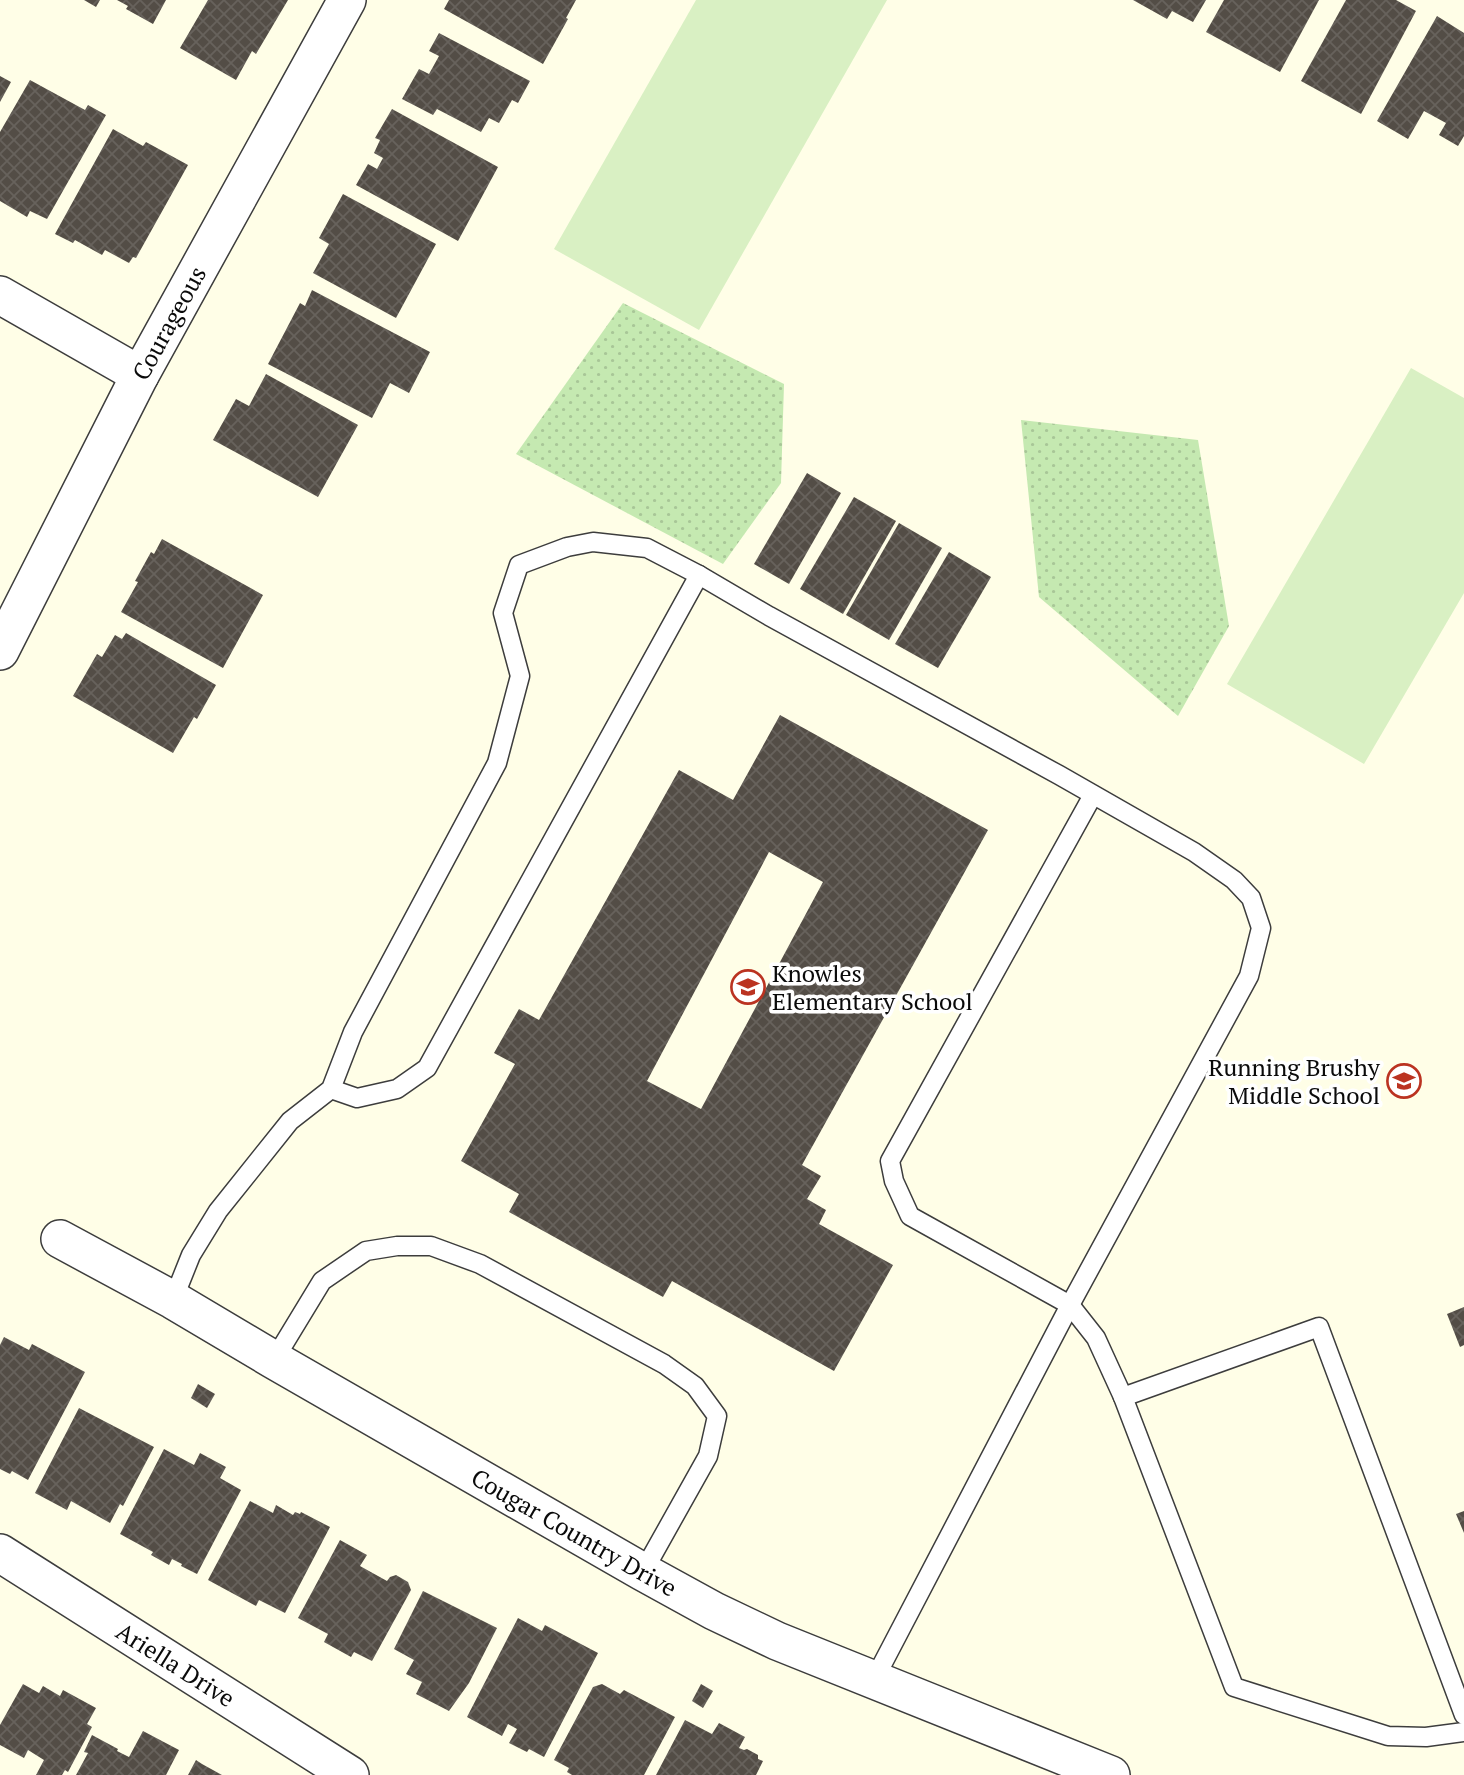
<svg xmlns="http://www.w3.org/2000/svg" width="1464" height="1775" font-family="'PT Serif',serif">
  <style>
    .park { fill: url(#park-dots) }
    .pitch { fill: #d9f0c3 }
    .building { fill: url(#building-cross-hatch); fill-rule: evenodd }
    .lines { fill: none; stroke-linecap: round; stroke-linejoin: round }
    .service-casing { stroke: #3d3d3d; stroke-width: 21 }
    .minor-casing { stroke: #3d3d3d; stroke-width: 40 }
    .service { stroke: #fff; stroke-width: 18 }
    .minor { stroke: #fff; stroke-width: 37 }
    .labels { text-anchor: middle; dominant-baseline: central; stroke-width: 7; stroke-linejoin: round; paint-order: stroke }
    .street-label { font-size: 24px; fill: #0a0a0a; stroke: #fff }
    .poi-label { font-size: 24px; fill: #0a0a0a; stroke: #fff; text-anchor: start }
  </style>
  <defs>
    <pattern id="park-dots" width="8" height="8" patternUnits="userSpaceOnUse" patternTransform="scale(1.75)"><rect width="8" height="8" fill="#c5e9b1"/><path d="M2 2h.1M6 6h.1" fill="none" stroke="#a8c697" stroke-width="1.8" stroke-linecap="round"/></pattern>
    <pattern id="building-cross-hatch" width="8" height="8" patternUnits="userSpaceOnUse" patternTransform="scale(1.75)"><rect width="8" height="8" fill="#534d46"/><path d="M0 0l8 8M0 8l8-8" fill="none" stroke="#67625c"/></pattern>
  </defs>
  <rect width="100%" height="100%" fill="#fffee7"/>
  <g class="park">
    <polygon points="623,303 784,384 781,483 723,564 516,454"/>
    <polygon points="1021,420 1198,440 1229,626 1178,716 1039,597"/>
  </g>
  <g class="pitch">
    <polygon points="696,0 887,0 699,330 554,249"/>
    <polygon points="1411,368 1464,398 1464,593 1364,764 1227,684"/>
  </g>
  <g class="building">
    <polygon points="84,0 100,0 96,7"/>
    <polygon points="117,0 166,0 153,24 126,9 128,6"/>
    <polygon points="208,0 288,0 256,54 252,51 236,80 180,48"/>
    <polygon points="449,0 576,0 566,18 568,19 543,64 444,9"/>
    <polygon points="1133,0 1206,0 1193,22 1172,11 1167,19"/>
    <polygon points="1224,0 1319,0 1280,72 1206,32"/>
    <polygon points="1346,0 1396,0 1416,11 1361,114 1301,81"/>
    <polygon points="1437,16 1464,33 1464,136 1458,146 1439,135 1446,123 1424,111 1408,139 1377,121"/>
    <polygon points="439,33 530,81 518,103 512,100 499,123 489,118 481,132 437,109 433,115 402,99 419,69 429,74 439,56 429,51"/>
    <polygon points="0,76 11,82 0,102"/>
    <polygon points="30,80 85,110 88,105 106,115 47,219 30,211 27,217 0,201 0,132"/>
    <polygon points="392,109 498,167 458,241 356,185 368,164 377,169 383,158 374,153 380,140 375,138"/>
    <polygon points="113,129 143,146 146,142 188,165 136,258 133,257 129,263 105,250 102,255 75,240 73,243 55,234"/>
    <polygon points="343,194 436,244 396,318 313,273 329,244 319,238"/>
    <polygon points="312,290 430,352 409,393 390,383 372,418 268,364 300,303 305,306"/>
    <polygon points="266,374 358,425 318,497 213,440 236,399 249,406"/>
    <polygon points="807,473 841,493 789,584 754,564"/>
    <polygon points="854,497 896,521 843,614 800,589"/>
    <polygon points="899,523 942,548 889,640 846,615"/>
    <polygon points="162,539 263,595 223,668 121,612 138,582 135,581 151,552 154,554"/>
    <polygon points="949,552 991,577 938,668 895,644"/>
    <polygon points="126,633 216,685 197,719 194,717 173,753 73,696 97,654 102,657 115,635 122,639"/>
    <path d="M780,715L988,830L802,1165L821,1176L807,1199L826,1210L819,1224L893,1265L834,1371L672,1281L663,1297L509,1212L519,1194L461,1161L515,1064L494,1053L519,1009L539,1020L679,770L733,800ZM769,852L823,882L701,1109L647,1081Z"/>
    <polygon points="1464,1307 1464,1345 1460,1347 1447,1314"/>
    <polygon points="4,1337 29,1350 32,1344 85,1372 28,1480 12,1471 10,1474 0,1469 0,1345"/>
    <polygon points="198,1384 215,1394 207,1408 191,1398"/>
    <polygon points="79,1408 154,1447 123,1506 120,1504 110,1523 71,1501 67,1510 35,1493"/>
    <polygon points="164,1449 194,1465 200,1453 226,1467 220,1478 241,1490 197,1574 181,1566 182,1564 172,1559 169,1565 151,1555 153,1552 120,1534"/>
    <polygon points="250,1501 273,1513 276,1505 293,1515 295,1512 300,1514 301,1512 330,1527 285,1613 259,1600 256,1606 208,1580"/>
    <polygon points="1464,1511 1464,1533 1456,1514"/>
    <polygon points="340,1540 367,1555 360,1566 387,1581 390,1577 396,1575 408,1582 411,1590 372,1661 354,1652 351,1657 324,1642 328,1634 298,1618"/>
    <polygon points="423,1591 497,1628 469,1683 449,1711 416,1694 422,1682 406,1674 414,1660 394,1649"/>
    <polygon points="518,1618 542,1631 545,1625 598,1653 544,1757 529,1749 527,1752 509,1743 517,1729 508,1724 502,1736 467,1717"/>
    <polygon points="23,1684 39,1693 43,1686 60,1696 63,1690 96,1708 87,1724 92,1727 68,1772 65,1770 62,1775 36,1775 44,1760 28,1750 24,1758 0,1745 0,1725"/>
    <polygon points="602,1684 620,1694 624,1690 675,1717 644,1775 572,1775 567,1772 569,1768 554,1760 593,1687"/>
    <polygon points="701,1684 713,1691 703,1708 692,1701"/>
    <polygon points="685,1720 712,1734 719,1723 745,1737 739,1748 744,1750 747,1749 758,1755 758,1759 763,1761 756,1775 656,1775"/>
    <polygon points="143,1731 179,1750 166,1775 76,1775 88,1753 84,1752 92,1735 118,1749 117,1751 129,1757"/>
    <polygon points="196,1760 202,1764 222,1775 188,1775"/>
  </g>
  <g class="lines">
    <g class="service-casing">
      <g id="service">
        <polyline points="1093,795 890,1161 894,1181 910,1216 1070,1305 1096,1338 1123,1397 1319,1327 1464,1715"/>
        <polyline points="331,1089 357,1098 397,1089 427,1068 699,575"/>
        <polyline points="173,1300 191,1255 218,1211 290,1121 331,1089 353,1032 497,763 520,676 503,613 519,565 567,547 593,542 647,548 699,575 769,616 1059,775 1194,852 1234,880 1251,898 1261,928 1249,976 1070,1305 874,1680"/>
        <polyline points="274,1360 322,1281 366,1251 397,1246 431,1246 480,1264 664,1364 695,1386 717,1416 708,1456 643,1572"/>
        <polyline points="1123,1397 1234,1687 1388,1736 1426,1737 1464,1732"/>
      </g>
    </g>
    <g class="minor-casing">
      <g id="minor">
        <polyline points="0,295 140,375"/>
        <path id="s1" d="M0,651L140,375L347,0"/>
        <path id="s2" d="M60,1239L173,1300L274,1360L643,1572L714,1611L777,1641L1111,1775"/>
        <path id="s3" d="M0,1553L350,1775"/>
      </g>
    </g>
    <use href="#service" class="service"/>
    <use href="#minor" class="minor"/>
  </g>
  <defs>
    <g id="school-ring" transform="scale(1.75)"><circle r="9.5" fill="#fff" stroke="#bb3321" stroke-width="1.5"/><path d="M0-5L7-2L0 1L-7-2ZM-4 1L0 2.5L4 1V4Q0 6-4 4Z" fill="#bb3321"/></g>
  </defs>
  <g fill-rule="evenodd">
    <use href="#school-ring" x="748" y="987"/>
    <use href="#school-ring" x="1404" y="1081"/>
  </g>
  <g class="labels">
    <g class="street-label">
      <text stroke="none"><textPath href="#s1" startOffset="369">Courageous</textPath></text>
      <text stroke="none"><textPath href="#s2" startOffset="592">Cougar Country Drive</textPath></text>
      <text stroke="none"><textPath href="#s3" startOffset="208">Ariella Drive</textPath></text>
    </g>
    <g class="poi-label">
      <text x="772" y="973">Knowles<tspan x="772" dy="28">Elementary School</tspan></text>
      <text x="1380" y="1067" text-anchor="end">Running Brushy<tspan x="1380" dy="28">Middle School</tspan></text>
    </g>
  </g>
</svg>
